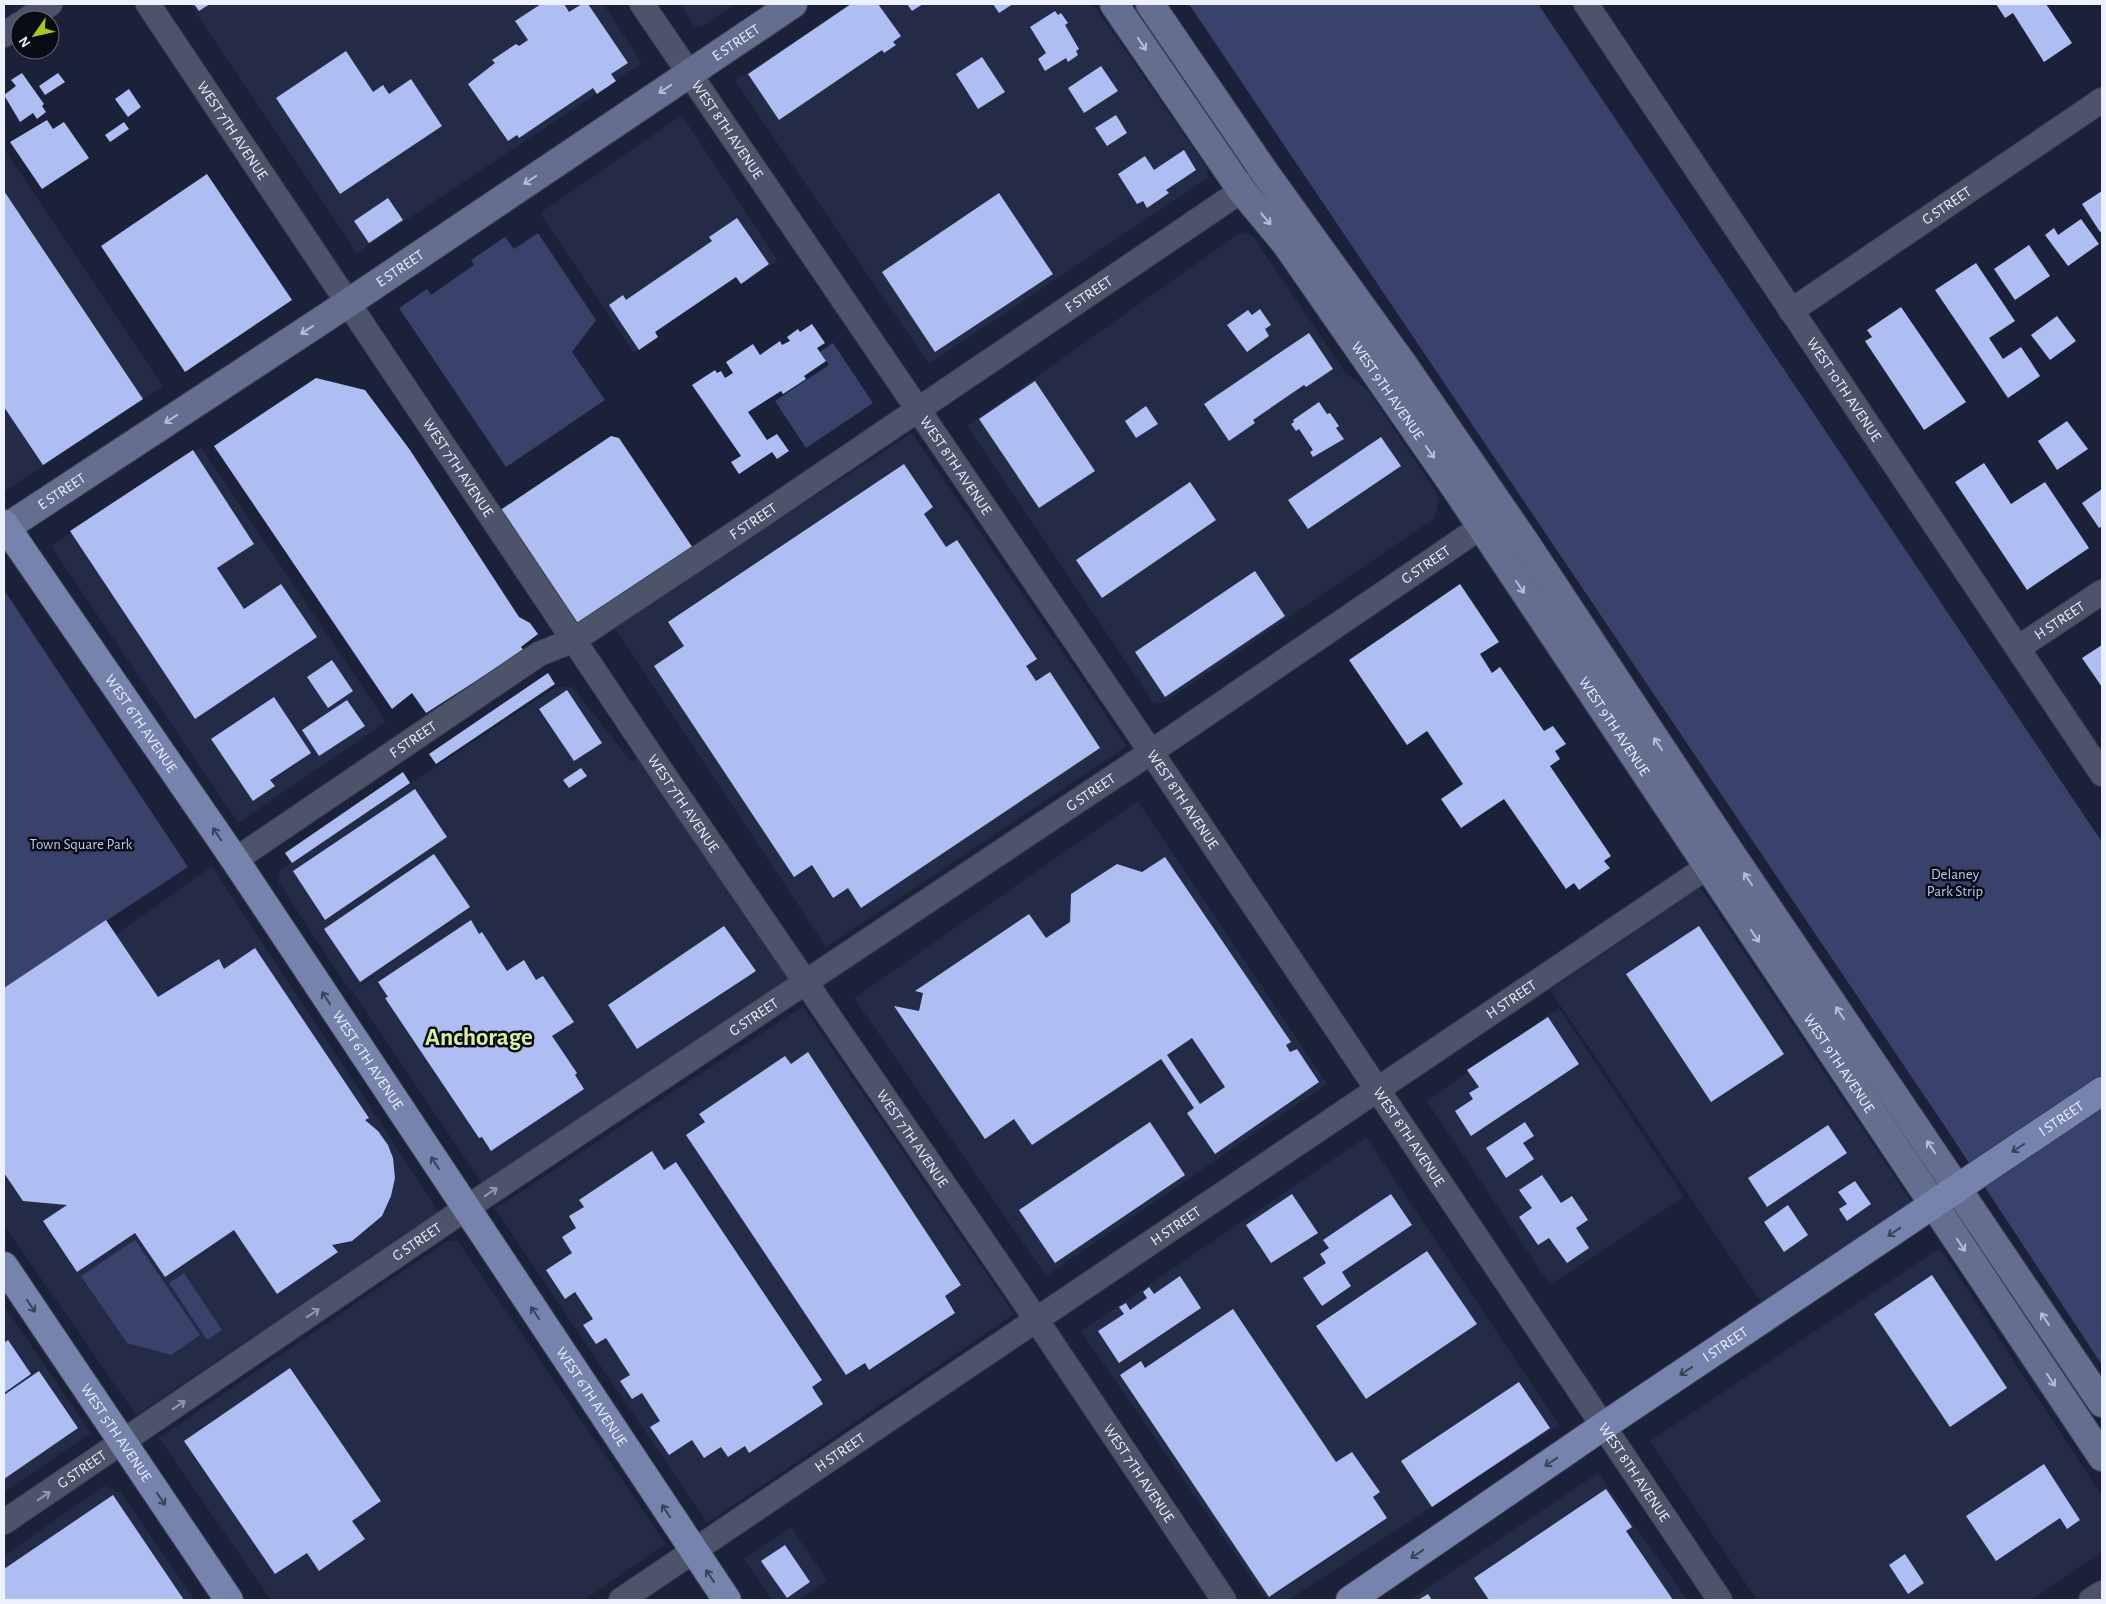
<svg xmlns="http://www.w3.org/2000/svg" width="2106" height="1604" font-family="'Alegreya Sans',sans-serif">
  <style>
    .built { fill: #232b47 }
    .green { fill: #38426b }
    .building { fill: #aebef3; fill-rule: evenodd }
    .lines { fill: none; stroke-linecap: round; stroke-linejoin: round }
    .street-casing { stroke: #383e54; stroke-width: 26 }
    .secondary-casing { stroke: #383e54; stroke-width: 30 }
    .primary-casing { stroke: #383e54; stroke-width: 30 }
    .street { stroke: #4d5368; stroke-width: 24 }
    .secondary { stroke: #646e8f; stroke-width: 28 }
    .primary { stroke: #7683ad; stroke-width: 28 }
    .oneway { stroke: #b6bdd1 }
    .oneway2 { stroke: #3a4259 }
    .oneway3 { stroke: #959aab }
    .labels { text-anchor: middle; dominant-baseline: central; stroke-width: 5; stroke-linejoin: round; paint-order: stroke }
    .street-label { font-size: 15px; fill: #edf1fd; stroke: #090c15 }
    .park-label { font-size: 15px; fill: #bbc8f5; stroke: #090c15 }
    .town-label { font-size: 25px; font-weight: bold; fill: #d9efa4; stroke: #090c15 }
  </style>
  <rect width="100%" height="100%" fill="#1b2138"/>
  <g class="built">
    <polygon points="190,4 603,4 642,63 357,253"/>
    <polygon points="680,4 735,4 704,25 695,27"/>
    <polygon points="850,4 1093,4 1207,168 1208,178 929,364 735,81"/>
    <polygon points="682,115 778,261 741,284 736,277 656,332 658,337 634,353 540,213"/>
    <polygon points="4,149 163,386 4,492"/>
    <polygon points="1246,232 1253,236 1344,371 1369,392 1439,496 1435,518 1165,702 1154,703 967,426 1238,234"/>
    <polygon points="912,433 1127,746 826,947 614,627"/>
    <polygon points="201,447 386,722 238,823 51,546"/>
    <polygon points="556,687 572,687 631,761 639,756 791,980 482,1183 352,991 393,962 350,991 278,881 280,870"/>
    <polygon points="1138,801 1327,1084 1046,1276 854,998"/>
    <polygon points="212,866 439,1212 136,1415 4,1225 4,1014"/>
    <polygon points="1700,887 1914,1206 1765,1308 1550,990"/>
    <polygon points="803,1006 1014,1314 707,1523 495,1209"/>
    <polygon points="1559,1008 1684,1197 1550,1285 1427,1101"/>
    <polygon points="1366,1137 1559,1425 1288,1600 1267,1600 1081,1331"/>
    <polygon points="447,1241 458,1241 666,1544 584,1600 271,1600 159,1438"/>
    <polygon points="1940,1248 2102,1496 2102,1552 2031,1600 1757,1600 1650,1441"/>
    <polygon points="4,1306 91,1433 4,1492"/>
    <polygon points="1598,1473 1687,1600 1409,1600"/>
    <polygon points="104,1486 121,1493 195,1600 4,1600 4,1556"/>
    <polygon points="791,1527 827,1580 798,1600 772,1600 744,1559"/>
  </g>
  <g class="green">
    <polygon points="1189,4 1538,4 2102,842 2102,1365 1946,1128"/>
    <polygon points="538,233 596,320 572,352 605,400 506,467 399,308 427,289 431,295 474,265 471,260 505,237 514,249"/>
    <polygon points="833,343 873,403 806,448 775,401 829,365 820,352"/>
    <polygon points="4,590 188,867 4,988"/>
    <polygon points="135,1240 200,1335 171,1355 127,1343 81,1276"/>
    <polygon points="184,1273 222,1330 207,1340 169,1283"/>
  </g>
  <g class="building">
    <polygon points="194,4 210,4 199,11"/>
    <polygon points="541,4 564,4 569,12 582,4 588,4 628,63 611,74 616,81 597,94 593,88 519,138 517,135 508,141 468,84 495,63 492,60 516,44 519,46 528,40 515,21"/>
    <polygon points="851,4 878,4 901,36 893,42 896,45 884,53 882,50 779,120 748,74"/>
    <polygon points="907,4 923,4 912,11"/>
    <polygon points="993,4 1013,4 999,13"/>
    <polygon points="1996,4 2046,4 2072,43 2044,62 2013,13 2005,18"/>
    <polygon points="1055,11 1058,15 1061,13 1068,23 1065,25 1079,49 1076,51 1078,55 1068,62 1066,58 1045,71 1038,59 1046,53 1030,27"/>
    <polygon points="346,51 373,92 383,85 389,94 411,79 442,126 340,194 276,98"/>
    <polygon points="982,57 1005,92 978,109 956,74"/>
    <polygon points="1101,66 1118,91 1084,113 1068,88"/>
    <polygon points="22,73 44,104 42,106 46,112 37,119 33,113 20,122 4,95 16,86 11,80"/>
    <polygon points="58,73 65,82 45,95 39,86"/>
    <polygon points="129,89 141,107 128,117 115,99"/>
    <polygon points="1116,115 1127,133 1107,146 1095,128"/>
    <polygon points="47,120 53,129 64,122 89,158 42,189 10,142"/>
    <polygon points="124,122 129,129 110,142 105,135"/>
    <polygon points="1184,150 1196,170 1166,190 1169,193 1147,208 1143,201 1137,204 1118,174 1145,156 1154,170"/>
    <polygon points="207,174 292,300 185,372 101,246"/>
    <polygon points="4,191 143,399 43,465 4,407"/>
    <polygon points="2102,191 2102,231 2100,232 2082,204"/>
    <polygon points="999,193 1053,274 935,352 882,272"/>
    <polygon points="388,198 403,220 369,243 354,221"/>
    <polygon points="737,218 769,264 741,284 736,277 655,332 658,337 639,350 609,305 623,295 626,300 712,241 709,237"/>
    <polygon points="2081,219 2099,244 2068,266 2045,235 2054,228 2058,235"/>
    <polygon points="2029,245 2050,276 2015,300 1994,269"/>
    <polygon points="1976,263 2015,321 1989,338 2003,359 2021,347 2040,376 2008,398 1935,290"/>
    <polygon points="1901,307 1966,402 1924,430 1865,341 1872,337 1867,330"/>
    <polygon points="1260,309 1271,325 1265,329 1269,336 1247,352 1227,325 1248,310 1252,315"/>
    <polygon points="2057,316 2076,341 2050,360 2031,335"/>
    <polygon points="812,324 825,343 817,348 826,361 804,376 806,379 783,394 781,391 748,412 767,440 777,434 789,451 777,459 772,452 739,474 731,462 741,456 692,385 715,370 717,373 721,371 725,378 733,373 726,362 753,344 760,355 780,341 782,345 790,341 787,337 798,329 800,332"/>
    <polygon points="1309,333 1333,369 1306,387 1304,385 1253,420 1255,423 1229,441 1204,404"/>
    <polygon points="316,378 365,390 410,450 519,617 530,623 538,634 521,647 528,657 515,656 426,713 412,693 392,709 214,446"/>
    <polygon points="1035,381 1095,471 1039,508 979,419"/>
    <polygon points="1319,402 1327,414 1330,413 1339,426 1336,428 1344,439 1313,457 1310,452 1313,450 1299,429 1296,431 1291,424 1294,422 1293,420"/>
    <polygon points="1146,406 1158,424 1136,438 1125,421"/>
    <polygon points="2067,421 2088,449 2057,470 2038,441"/>
    <polygon points="611,436 619,438 699,557 577,645 493,515"/>
    <polygon points="1381,437 1401,466 1308,529 1288,500"/>
    <polygon points="193,450 254,544 217,568 244,609 281,584 317,637 195,719 70,531"/>
    <polygon points="1984,463 2011,504 2045,482 2089,548 2027,590 1955,482"/>
    <polygon points="904,464 933,507 924,514 946,547 957,540 1037,659 1026,666 1036,681 1050,672 1100,748 861,908 848,888 833,898 812,865 794,877 654,666 684,646 668,622"/>
    <polygon points="1190,482 1216,520 1102,598 1076,560"/>
    <polygon points="2102,489 2102,526 2099,528 2082,503"/>
    <polygon points="1255,571 1285,616 1165,697 1135,652"/>
    <polygon points="1460,584 1499,642 1480,654 1492,673 1500,667 1544,731 1553,726 1566,744 1555,751 1560,759 1550,766 1611,856 1604,861 1610,868 1579,890 1574,883 1566,889 1504,799 1461,828 1441,799 1463,784 1427,731 1407,745 1349,660"/>
    <polygon points="2102,645 2102,687 2082,658"/>
    <polygon points="332,660 353,691 328,708 307,677"/>
    <polygon points="548,673 555,684 436,764 429,754"/>
    <polygon points="567,690 602,743 574,761 539,709"/>
    <polygon points="274,697 311,753 270,780 275,786 253,801 211,739"/>
    <polygon points="347,700 365,726 319,756 302,730"/>
    <polygon points="581,768 587,776 569,788 563,780"/>
    <polygon points="403,772 410,783 292,863 285,853"/>
    <polygon points="415,789 447,837 325,920 293,871"/>
    <polygon points="434,854 470,907 360,982 324,929"/>
    <path d="M1165,857L1291,1042L1286,1045L1290,1052L1297,1049L1319,1082L1215,1154L1187,1113L1194,1108L1161,1059L1032,1145L1014,1119L985,1139L894,1006L919,1011L923,993L915,991L1029,914L1046,938L1070,922L1071,894L1117,864L1142,872ZM1192,1038L1225,1087L1200,1104L1167,1055Z"/>
    <polygon points="106,920 158,997 219,959 224,969 255,948 369,1118 365,1120 378,1131 388,1145 393,1158 395,1178 391,1196 382,1216 352,1241 332,1245 338,1252 277,1294 234,1230 165,1277 135,1233 77,1272 43,1221 67,1205 23,1201 4,1173 4,988"/>
    <polygon points="471,920 479,934 482,932 507,971 524,960 536,980 543,976 574,1022 552,1036 577,1073 575,1075 584,1089 491,1151 482,1137 479,1138 385,998 388,997 378,982"/>
    <polygon points="724,926 756,971 637,1049 608,1005"/>
    <polygon points="1699,926 1784,1054 1711,1102 1626,974"/>
    <polygon points="1548,1017 1579,1064 1471,1136 1455,1111 1473,1099 1469,1093 1479,1087 1467,1070"/>
    <polygon points="808,1052 961,1285 945,1296 955,1313 869,1370 865,1363 846,1375 686,1135 705,1122 699,1114 785,1056 791,1064"/>
    <polygon points="1150,1122 1185,1175 1055,1263 1019,1210"/>
    <polygon points="1525,1122 1534,1136 1523,1143 1534,1159 1506,1178 1486,1148"/>
    <polygon points="1828,1125 1847,1153 1767,1207 1748,1178"/>
    <polygon points="652,1151 664,1170 676,1162 822,1380 812,1387 823,1404 749,1453 745,1446 728,1457 721,1447 704,1458 692,1440 669,1455 650,1427 660,1421 642,1393 632,1399 620,1381 630,1375 606,1338 596,1344 583,1325 593,1319 575,1292 565,1299 546,1270 572,1253 562,1237 576,1228 569,1216 584,1207 579,1200"/>
    <polygon points="1542,1175 1561,1203 1572,1196 1588,1220 1576,1228 1589,1248 1567,1263 1549,1238 1538,1245 1519,1217 1532,1208 1519,1190"/>
    <polygon points="1855,1181 1871,1204 1847,1221 1839,1209 1847,1204 1838,1192"/>
    <polygon points="1292,1194 1318,1233 1271,1263 1246,1225"/>
    <polygon points="1391,1194 1412,1225 1342,1272 1351,1286 1322,1306 1303,1278 1326,1263 1320,1254 1329,1248 1323,1240"/>
    <polygon points="1788,1205 1808,1235 1784,1252 1764,1222"/>
    <polygon points="1427,1251 1477,1324 1366,1399 1316,1326"/>
    <polygon points="1932,1275 2007,1388 1950,1427 1874,1314"/>
    <polygon points="1180,1276 1201,1308 1119,1363 1098,1331 1124,1314 1119,1307 1126,1303 1130,1310 1147,1298 1143,1292 1149,1287 1154,1294"/>
    <polygon points="1233,1309 1336,1462 1352,1452 1380,1492 1373,1497 1387,1518 1269,1597 1120,1375 1141,1361 1145,1368"/>
    <polygon points="8,1340 31,1374 4,1393 4,1343"/>
    <polygon points="290,1368 381,1501 352,1521 365,1539 319,1571 307,1553 275,1574 184,1441"/>
    <polygon points="39,1371 78,1428 4,1479 4,1395"/>
    <polygon points="1519,1382 1550,1428 1432,1507 1401,1461"/>
    <polygon points="2044,1464 2080,1520 2067,1529 2060,1518 1996,1561 1966,1516"/>
    <polygon points="1606,1489 1632,1527 1626,1531 1673,1600 1489,1600 1474,1578"/>
    <polygon points="113,1495 184,1600 4,1600 4,1569"/>
    <polygon points="785,1545 810,1582 787,1598 761,1561"/>
    <polygon points="1905,1554 1924,1583 1908,1594 1889,1565"/>
    <polygon points="1428,1594 1432,1600 1418,1600"/>
  </g>
  <g class="lines">
    <g class="street-casing">
      <g id="street">
        <path id="s1" d="M148,4L670,784L1019,1294L1224,1600"/>
        <path id="s2" d="M642,4L1151,752L1720,1600"/>
        <path id="s3" d="M1586,4L2102,774"/>
        <polyline points="26,20 50,4"/>
        <polyline points="4,35 20,24"/>
        <path id="s4" d="M1791,311L2102,100"/>
        <path id="s5" d="M2018,648L2102,592"/>
        <path id="s6" d="M235,860L539,654L574,640L749,524L1266,174"/>
        <path id="s7" d="M4,1522L465,1209L1151,752L1497,516"/>
        <path id="s8" d="M621,1600L1722,857"/>
        <polyline points="2091,1600 2102,1593"/>
      </g>
    </g>
    <g class="secondary-casing">
      <g id="secondary">
        <path id="s9" d="M1114,4L1242,191L1286,244L1456,489L2102,1457"/>
        <polyline points="1150,4 1266,174 1403,364 1525,542 1730,852 2102,1403"/>
        <path id="s10" d="M4,529L348,303L793,4"/>
      </g>
    </g>
    <g class="primary-casing">
      <g id="primary">
        <path id="s11" d="M4,524L235,860L727,1600"/>
        <path id="s12" d="M4,1266L229,1600"/>
        <path id="s13" d="M1350,1600L1602,1427L2102,1091"/>
      </g>
    </g>
    <use href="#street" class="street"/>
    <use href="#secondary" class="secondary"/>
    <use href="#primary" class="primary"/>
  </g>
  <defs><path id="oneway-shaft" d="M-6 0H5M1.5-3L5.5 0L1.5 3" fill="none" stroke-width="1.6" stroke-linecap="round" stroke-linejoin="round" transform="scale(1.25)"/></defs>
  <g class="oneway">
    <use href="#oneway-shaft" transform="translate(1142 44) rotate(56)"/>
    <use href="#oneway-shaft" transform="translate(665 89) rotate(146)"/>
    <use href="#oneway-shaft" transform="translate(530 180) rotate(146)"/>
    <use href="#oneway-shaft" transform="translate(1266 219) rotate(50)"/>
    <use href="#oneway-shaft" transform="translate(307 330) rotate(147)"/>
    <use href="#oneway-shaft" transform="translate(171 419) rotate(147)"/>
    <use href="#oneway-shaft" transform="translate(1430 452) rotate(55)"/>
    <use href="#oneway-shaft" transform="translate(1520 587) rotate(56)"/>
    <use href="#oneway-shaft" transform="translate(1658 744) rotate(-124)"/>
    <use href="#oneway-shaft" transform="translate(1748 879) rotate(-124)"/>
    <use href="#oneway-shaft" transform="translate(1755 936) rotate(56)"/>
    <use href="#oneway-shaft" transform="translate(1840 1013) rotate(-124)"/>
    <use href="#oneway-shaft" transform="translate(1931 1147) rotate(-124)"/>
    <use href="#oneway-shaft" transform="translate(1961 1245) rotate(56)"/>
    <use href="#oneway-shaft" transform="translate(2045 1319) rotate(-124)"/>
    <use href="#oneway-shaft" transform="translate(2051 1380) rotate(57)"/>
  </g>
  <g class="oneway2">
    <use href="#oneway-shaft" transform="translate(217 834) rotate(-124)"/>
    <use href="#oneway-shaft" transform="translate(326 998) rotate(-123)"/>
    <use href="#oneway-shaft" transform="translate(2018 1148) rotate(146)"/>
    <use href="#oneway-shaft" transform="translate(435 1163) rotate(-123)"/>
    <use href="#oneway-shaft" transform="translate(1894 1232) rotate(146)"/>
    <use href="#oneway-shaft" transform="translate(31 1306) rotate(56)"/>
    <use href="#oneway-shaft" transform="translate(535 1313) rotate(-124)"/>
    <use href="#oneway-shaft" transform="translate(1686 1371) rotate(146)"/>
    <use href="#oneway-shaft" transform="translate(1551 1462) rotate(146)"/>
    <use href="#oneway-shaft" transform="translate(161 1499) rotate(56)"/>
    <use href="#oneway-shaft" transform="translate(666 1511) rotate(-124)"/>
    <use href="#oneway-shaft" transform="translate(1417 1554) rotate(146)"/>
    <use href="#oneway-shaft" transform="translate(710 1576) rotate(-124)"/>
  </g>
  <g class="oneway3">
    <use href="#oneway-shaft" transform="translate(491 1192) rotate(-34)"/>
    <use href="#oneway-shaft" transform="translate(313 1313) rotate(-34)"/>
    <use href="#oneway-shaft" transform="translate(179 1405) rotate(-34)"/>
    <use href="#oneway-shaft" transform="translate(44 1496) rotate(-33)"/>
  </g>
  <g class="labels">
    <g class="street-label">
      <text stroke="none"><textPath href="#s10" startOffset="879">E STREET</textPath></text>
      <text stroke="none"><textPath href="#s2" startOffset="152">WEST 8TH AVENUE</textPath></text>
      <text stroke="none"><textPath href="#s1" startOffset="152">WEST 7TH AVENUE</textPath></text>
      <text stroke="none"><textPath href="#s4" startOffset="188">G STREET</textPath></text>
      <text stroke="none"><textPath href="#s10" startOffset="474">E STREET</textPath></text>
      <text stroke="none"><textPath href="#s6" startOffset="1025">F STREET</textPath></text>
      <text stroke="none"><textPath href="#s3" startOffset="464">WEST 10TH AVENUE</textPath></text>
      <text stroke="none"><textPath href="#s9" startOffset="474">WEST 9TH AVENUE</textPath></text>
      <text stroke="none"><textPath href="#s2" startOffset="558">WEST 8TH AVENUE</textPath></text>
      <text stroke="none"><textPath href="#s1" startOffset="558">WEST 7TH AVENUE</textPath></text>
      <text stroke="none"><textPath href="#s10" startOffset="69">E STREET</textPath></text>
      <text stroke="none"><textPath href="#s6" startOffset="620">F STREET</textPath></text>
      <text stroke="none"><textPath href="#s7" startOffset="1714">G STREET</textPath></text>
      <text stroke="none"><textPath href="#s5" startOffset="50">H STREET</textPath></text>
      <text stroke="none"><textPath href="#s11" startOffset="242">WEST 6TH AVENUE</textPath></text>
      <text stroke="none"><textPath href="#s9" startOffset="879">WEST 9TH AVENUE</textPath></text>
      <text stroke="none"><textPath href="#s6" startOffset="215">F STREET</textPath></text>
      <text stroke="none"><textPath href="#s7" startOffset="1309">G STREET</textPath></text>
      <text stroke="none"><textPath href="#s2" startOffset="962">WEST 8TH AVENUE</textPath></text>
      <text stroke="none"><textPath href="#s1" startOffset="962">WEST 7TH AVENUE</textPath></text>
      <text stroke="none"><textPath href="#s8" startOffset="1074">H STREET</textPath></text>
      <text stroke="none"><textPath href="#s7" startOffset="904">G STREET</textPath></text>
      <text stroke="none"><textPath href="#s11" startOffset="648">WEST 6TH AVENUE</textPath></text>
      <text stroke="none"><textPath href="#s9" startOffset="1284">WEST 9TH AVENUE</textPath></text>
      <text stroke="none"><textPath href="#s13" startOffset="859">I STREET</textPath></text>
      <text stroke="none"><textPath href="#s2" startOffset="1368">WEST 8TH AVENUE</textPath></text>
      <text stroke="none"><textPath href="#s1" startOffset="1368">WEST 7TH AVENUE</textPath></text>
      <text stroke="none"><textPath href="#s8" startOffset="669">H STREET</textPath></text>
      <text stroke="none"><textPath href="#s7" startOffset="499">G STREET</textPath></text>
      <text stroke="none"><textPath href="#s13" startOffset="454">I STREET</textPath></text>
      <text stroke="none"><textPath href="#s11" startOffset="1052">WEST 6TH AVENUE</textPath></text>
      <text stroke="none"><textPath href="#s12" startOffset="201">WEST 5TH AVENUE</textPath></text>
      <text stroke="none"><textPath href="#s8" startOffset="264">H STREET</textPath></text>
      <text stroke="none"><textPath href="#s7" startOffset="94">G STREET</textPath></text>
      <text stroke="none"><textPath href="#s1" startOffset="1772">WEST 7TH AVENUE</textPath></text>
      <text stroke="none"><textPath href="#s2" startOffset="1772">WEST 8TH AVENUE</textPath></text>
    </g>
    <g class="park-label">
      <text x="81" y="844">Town Square Park</text>
      <text x="1955" y="874">Delaney<tspan x="1955" dy="17">Park Strip</tspan></text>
    </g>
    <g class="town-label">
      <text x="479" y="1037">Anchorage</text>
    </g>
  </g>
  <rect width="2106" height="1604" fill="none" stroke="#edf1fd" stroke-width="10"/>
  <g transform="translate(35 35) rotate(236)"><circle r="24" fill="#090c15" stroke="#646872"/>
  <path d="M0-4L9 19L0 12L-9 19Z" fill="#a6c821"/>
  <text y="-8" font-size="14" font-weight="bold" text-anchor="middle" fill="#edf1fd">N</text>
  </g>
</svg>
